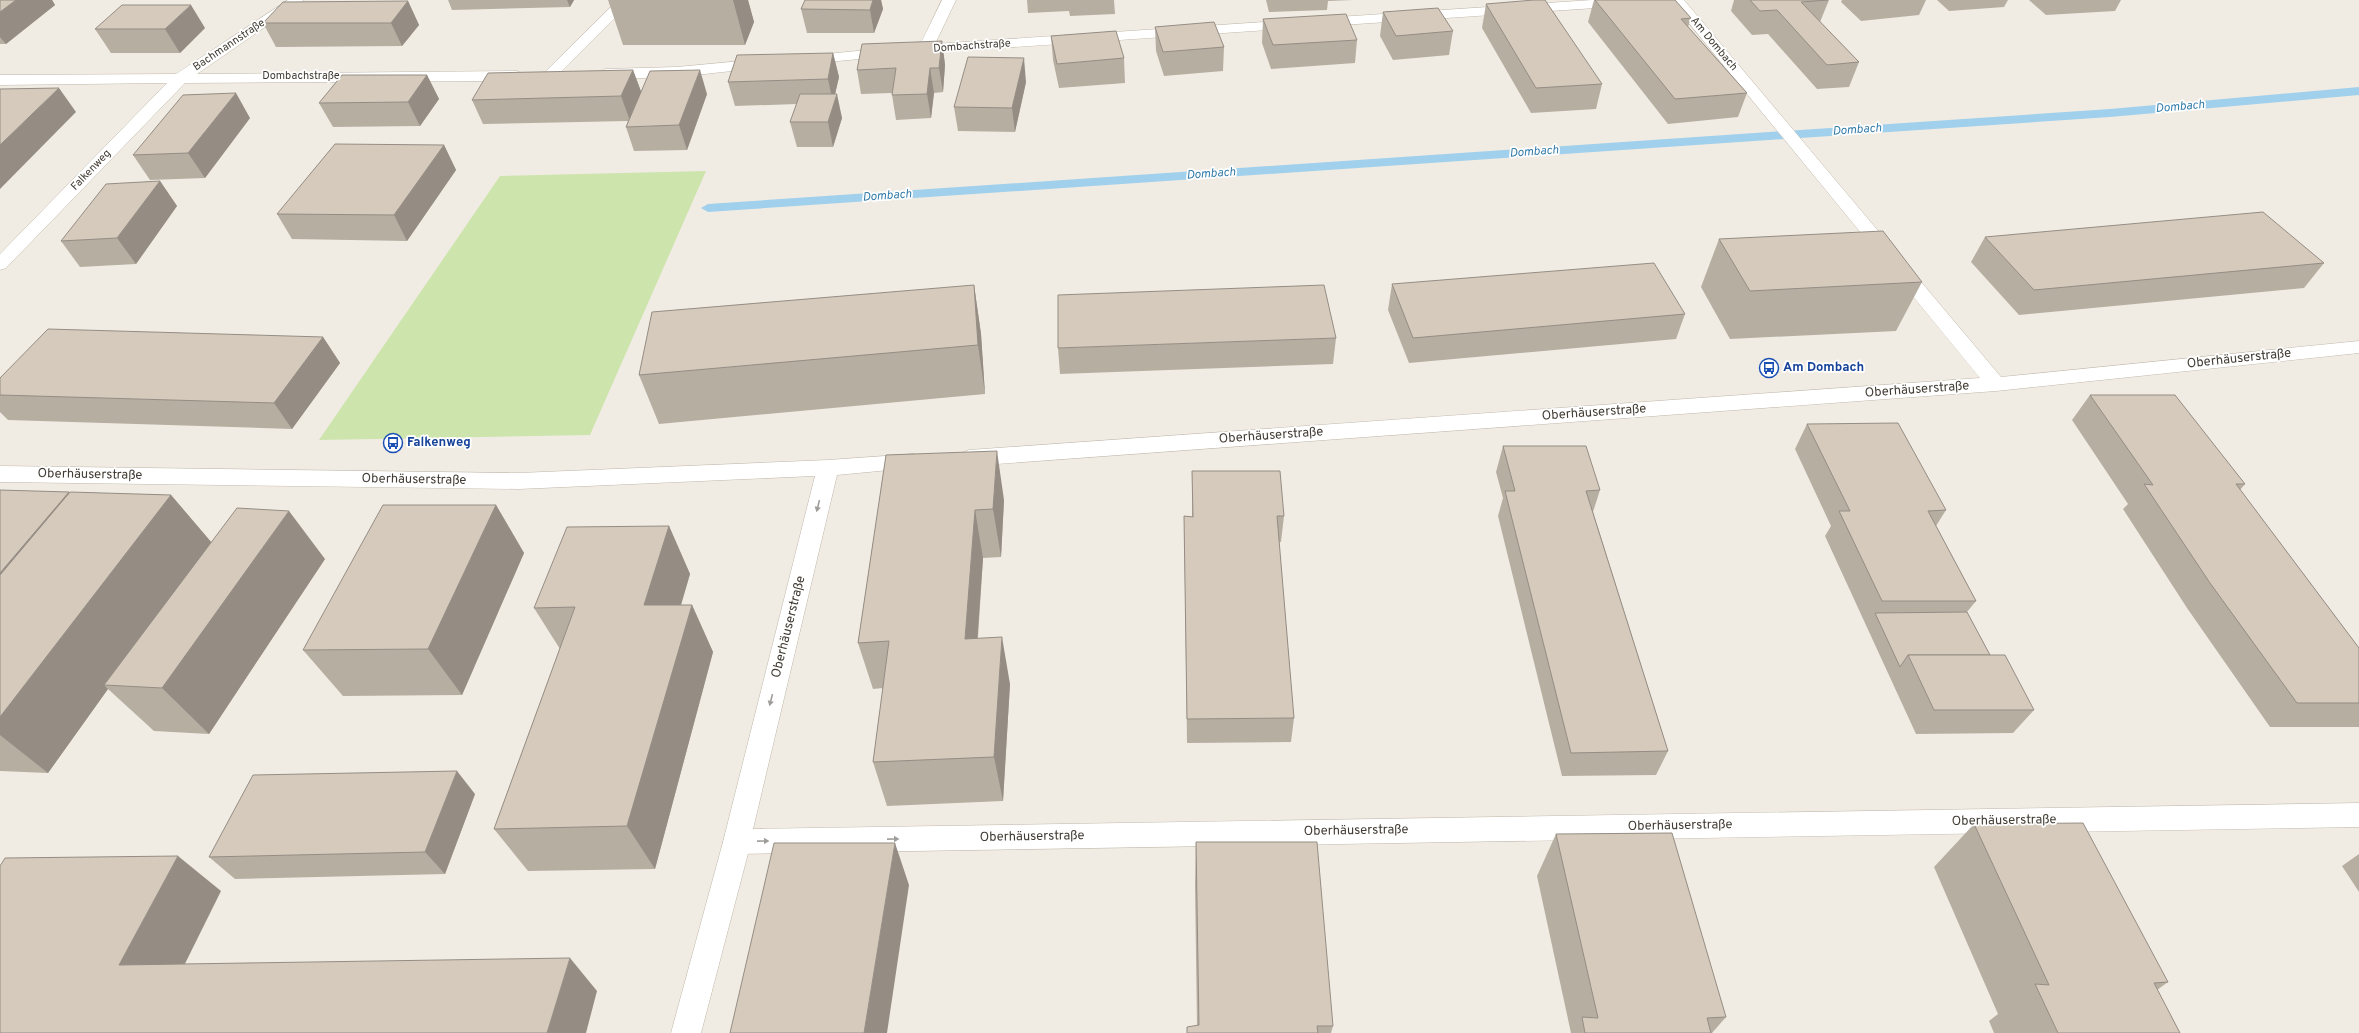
<svg xmlns="http://www.w3.org/2000/svg" width="2359" height="1033" font-family="Overpass,sans-serif">
  <style>
    .green { fill: #cde4ad }
    .lines { fill: none; stroke-linecap: round; stroke-linejoin: round }
    .stream { fill: #a1d0ed; fill-rule: evenodd }
    .lane-casing { stroke: #bfb6a9; stroke-width: 1 }
    .street-casing { stroke: #bfb6a9; stroke-width: 1 }
    .lane { fill: #fff; fill-rule: evenodd }
    .street { fill: #fff; fill-rule: evenodd }
    .wall { fill: #b7aea2 }
    .shaded-wall { fill: #958d84 }
    .building { fill: #d5cabc; stroke: #958d84 }
    .oneway { fill: #a09e9a }
    .labels { text-anchor: middle; dominant-baseline: central; stroke-width: 3.5; stroke-linejoin: round; paint-order: stroke }
    .far-street-label { font-size: 11px; fill: #423c34; stroke: #fff }
    .far-water-label { font-size: 12px; font-style: italic; fill: #327ba9; stroke: #fff }
    .street-label { font-size: 13px; fill: #423c34; stroke: #fff }
    .transit-label { font-size: 13px; font-weight: bold; fill: #164399; stroke: #fff; text-anchor: start }
  </style>
  <rect width="100%" height="100%" fill="#f1ece3"/>
  <polygon class="green" points="706,171 590,435 319,440 500,176"/>
  <g class="lines">
    <polygon class="stream" points="2359,87 2359,95 2110,117 708,212 701,208 708,204 2110,109"/>
    <g class="lane-casing">
      <polygon id="lane" points="737,830 747,833 751,842 701,1033 671,1033 723,842 727,833"/>
    </g>
    <g class="street-casing">
      <g id="street">
        <polygon points="288,0 304,0 197,74 517,71 525,76 517,81 185,83 6,268 0,270 0,254 167,83 0,85 0,75 176,74"/>
        <polygon points="618,0 633,0 555,78 545,78 542,75 545,72"/>
        <polygon points="942,0 956,0 935,44 1592,0 1662,0 1655,4 925,53 805,64 798,60 805,56 920,45"/>
        <polygon points="1670,0 1684,0 2001,377 2359,341 2359,353 1996,391 969,466 962,463 958,458 962,453 969,450 1980,378"/>
        <polygon points="763,59 768,61 771,64 768,67 677,77 605,79 597,74 605,69 677,67"/>
        <polygon points="914,454 921,457 925,462 921,467 837,475 753,829 2359,803 2359,827 737,854 727,851 723,842 815,476 519,489 0,482 0,466 519,473 828,460"/>
      </g>
    </g>
    <use href="#lane" class="lane"/>
    <use href="#street" class="street"/>
  </g>
  <g class="wall">
    <polygon points="0,0 52,0 55,5 6,44 0,44"/>
    <polygon points="448,0 574,0 570,7 452,10"/>
    <polygon points="608,0 748,0 754,22 745,45 623,45"/>
    <polygon points="805,0 881,0 883,9 874,33 807,33 801,9"/>
    <polygon points="1027,0 1114,0 1115,14 1070,16 1069,11 1028,13"/>
    <polygon points="1266,0 1353,0 1328,1 1327,10 1269,12"/>
    <polygon points="1594,0 1675,0 1691,18 1688,27 1747,93 1738,117 1668,124 1588,22"/>
    <polygon points="1734,0 1829,0 1820,22 1859,62 1849,87 1817,89 1768,34 1752,35 1731,11"/>
    <polygon points="1842,0 1926,0 1919,15 1861,21 1841,2"/>
    <polygon points="1937,0 2008,0 2004,7 1949,11"/>
    <polygon points="2029,0 2121,0 2115,11 2046,15"/>
    <polygon points="408,1 419,25 402,46 276,47 263,23"/>
    <polygon points="1486,4 1602,84 1596,109 1531,113 1482,28"/>
    <polygon points="1383,12 1453,31 1449,55 1393,60 1380,36"/>
    <polygon points="1263,19 1357,40 1355,63 1271,69 1262,43"/>
    <polygon points="1155,27 1224,47 1223,71 1164,76 1156,51"/>
    <polygon points="205,28 180,53 111,53 95,29"/>
    <polygon points="1051,36 1124,58 1125,83 1059,88 1053,60"/>
    <polygon points="942,41 945,65 943,92 934,93 931,118 896,120 892,95 892,93 861,94 857,70"/>
    <polygon points="833,53 839,77 835,94 842,118 833,147 797,147 790,122 797,104 735,106 728,82"/>
    <polygon points="633,70 641,92 707,94 687,150 634,151 626,127 628,121 483,124 472,100"/>
    <polygon points="427,75 439,99 420,126 333,127 319,103"/>
    <polygon points="1026,82 1015,132 958,131 954,107"/>
    <polygon points="250,118 205,178 150,180 133,155"/>
    <polygon points="444,145 456,170 407,241 292,239 277,214"/>
    <polygon points="160,181 177,206 136,264 80,267 61,241"/>
    <polygon points="1985,237 2324,263 2304,288 2019,315 1971,262"/>
    <polygon points="1719,239 1922,282 1896,331 1730,339 1701,287"/>
    <polygon points="1392,284 1685,314 1676,339 1409,363 1388,310"/>
    <polygon points="974,285 981,334 985,394 659,424 639,375"/>
    <polygon points="323,337 340,363 292,429 8,420 0,412 0,378"/>
    <polygon points="1336,338 1333,364 1060,374 1058,348"/>
    <polygon points="2090,395 2245,484 2240,490 2359,648 2359,727 2270,727 2187,608 2123,509 2128,504 2072,420"/>
    <polygon points="1807,424 1946,510 1936,526 1976,601 1967,612 1990,655 2034,710 2013,733 1916,734 1825,536 1831,526 1795,449"/>
    <polygon points="1503,446 1600,490 1593,512 1668,751 1656,775 1562,776 1498,516 1503,498 1496,472"/>
    <polygon points="886,455 1004,500 1001,557 983,558 978,638 1010,684 1003,801 887,806 873,762 883,688 873,689 858,643"/>
    <polygon points="1192,471 1284,516 1281,542 1279,542 1294,718 1291,742 1187,743 1184,516 1192,517"/>
    <polygon points="0,490 69,493 171,495 211,542 325,559 209,734 154,731 108,689 48,773 0,771"/>
    <polygon points="496,505 524,553 462,695 343,696 303,650"/>
    <polygon points="669,526 690,574 681,605 692,605 713,652 655,869 528,871 494,829 560,649 534,608"/>
    <polygon points="475,794 445,874 235,879 209,857"/>
    <polygon points="1974,824 2168,982 2157,990 2180,1033 1994,1033 1989,1021 1998,1014 1934,867"/>
    <polygon points="1556,834 1726,1017 1712,1033 1571,1033 1537,876"/>
    <polygon points="1196,842 1333,1026 1331,1033 1187,1033 1197,1026 1195,884"/>
    <polygon points="2359,854 2359,892 2342,866"/>
  </g>
  <g class="shaded-wall">
    <polygon points="16,0 52,0 55,5 6,44 0,37 0,12"/>
    <polygon points="567,0 574,0 570,7"/>
    <polygon points="733,0 748,0 754,22 745,45"/>
    <polygon points="873,0 881,0 883,9 874,33 870,10"/>
    <polygon points="408,1 419,25 402,46 391,23"/>
    <polygon points="191,5 205,28 180,53 165,29"/>
    <polygon points="942,41 945,65 943,92 939,68"/>
    <polygon points="833,53 839,77 833,103 828,79"/>
    <polygon points="1024,58 1026,82 1015,132 1012,108"/>
    <polygon points="930,68 934,93 931,118 927,94"/>
    <polygon points="633,70 642,94 630,121 621,96"/>
    <polygon points="700,70 707,94 687,150 679,125"/>
    <polygon points="427,75 439,99 420,126 408,102"/>
    <polygon points="59,88 76,112 0,189 0,145"/>
    <polygon points="236,93 250,118 205,178 188,153"/>
    <polygon points="837,94 842,118 833,147 828,122"/>
    <polygon points="444,145 456,170 407,241 394,215"/>
    <polygon points="160,181 177,206 136,264 117,238"/>
    <polygon points="974,285 981,334 985,394 978,345"/>
    <polygon points="323,337 340,363 292,429 274,403"/>
    <polygon points="997,451 1004,500 1001,557 993,509"/>
    <polygon points="69,492 114,540 0,596 0,573"/>
    <polygon points="171,495 212,543 104,685 108,689 48,773 0,735 0,717"/>
    <polygon points="496,505 524,553 462,695 428,649"/>
    <polygon points="975,510 983,558 974,685 965,639"/>
    <polygon points="289,511 325,559 209,734 162,688"/>
    <polygon points="669,526 690,574 667,652 644,605"/>
    <polygon points="692,605 713,652 655,869 627,826"/>
    <polygon points="1002,637 1010,684 1003,801 994,757"/>
    <polygon points="457,771 475,794 445,874 425,852"/>
    <polygon points="895,843 909,885 887,1033 864,1033"/>
    <polygon points="178,856 221,891 168,998 119,965"/>
    <polygon points="570,958 597,991 586,1033 547,1033"/>
  </g>
  <g class="building">
    <polygon points="0,0 16,0 0,12"/>
    <polygon points="805,0 873,0 870,10 801,9"/>
    <polygon points="1534,0 1545,0 1602,84 1536,88 1486,4"/>
    <polygon points="1595,0 1675,0 1691,18 1681,19 1747,93 1675,99"/>
    <polygon points="1750,0 1828,0 1801,2 1859,62 1827,65 1777,10 1760,11"/>
    <polygon points="408,1 391,23 263,23 283,2"/>
    <polygon points="122,5 191,5 165,29 95,29"/>
    <polygon points="1438,8 1453,31 1396,36 1383,12"/>
    <polygon points="1346,14 1357,40 1273,45 1263,19"/>
    <polygon points="1214,22 1224,47 1163,52 1155,27"/>
    <polygon points="1116,31 1124,58 1057,64 1051,36"/>
    <polygon points="942,41 939,68 930,68 927,94 892,95 896,68 857,70 862,44"/>
    <polygon points="833,53 828,79 728,82 737,55"/>
    <polygon points="968,57 1024,58 1012,108 954,107"/>
    <polygon points="633,70 621,96 472,100 488,73"/>
    <polygon points="700,70 679,125 626,127 650,71"/>
    <polygon points="342,75 427,75 408,102 319,103"/>
    <polygon points="59,88 0,145 0,89"/>
    <polygon points="236,93 188,153 133,155 183,95"/>
    <polygon points="800,94 837,94 828,122 790,122"/>
    <polygon points="335,144 444,145 394,215 277,214"/>
    <polygon points="160,181 117,238 61,241 106,184"/>
    <polygon points="2263,212 2324,263 2034,290 1985,237"/>
    <polygon points="1883,231 1922,282 1750,291 1719,239"/>
    <polygon points="1654,263 1685,314 1413,338 1392,284"/>
    <polygon points="974,285 978,345 639,375 652,312"/>
    <polygon points="1324,285 1336,338 1058,348 1058,295"/>
    <polygon points="48,329 323,337 274,403 0,395 0,378"/>
    <polygon points="2090,395 2175,395 2245,484 2236,484 2359,648 2359,703 2297,703 2210,583 2144,484 2153,485"/>
    <polygon points="1898,423 1946,510 1928,511 1976,601 1882,601 1839,511 1850,511 1807,424"/>
    <polygon points="1503,446 1586,446 1600,490 1586,491 1668,751 1571,753 1505,491 1515,491"/>
    <polygon points="997,451 993,509 975,510 965,639 1002,637 994,757 873,762 889,641 858,643 886,455"/>
    <polygon points="1192,471 1280,471 1284,516 1277,516 1294,718 1187,719 1184,516 1193,517"/>
    <polygon points="0,490 69,492 0,573"/>
    <polygon points="70,492 171,495 0,717 0,575"/>
    <polygon points="383,505 496,505 428,649 303,650"/>
    <polygon points="237,508 289,511 162,688 104,685"/>
    <polygon points="669,526 644,605 692,605 627,826 494,829 575,607 534,608 567,527"/>
    <polygon points="1967,612 1990,655 1908,655 1900,667 1875,613"/>
    <polygon points="1908,655 2005,655 2034,710 1934,710"/>
    <polygon points="457,771 425,852 209,857 253,775"/>
    <polygon points="2083,823 2168,982 2154,983 2180,1033 2058,1033 2035,984 2049,985 1974,824"/>
    <polygon points="1672,833 1726,1017 1707,1018 1711,1033 1585,1033 1582,1017 1598,1018 1556,834"/>
    <polygon points="1196,842 1317,842 1333,1026 1317,1026 1318,1033 1187,1033 1187,1027 1199,1025"/>
    <polygon points="774,843 895,843 864,1033 730,1033"/>
    <polygon points="178,856 119,965 570,958 547,1033 0,1033 0,866 5,858"/>
  </g>
  <defs><path id="oneway-solid" d="M-6-.8H1V-3.2L6.5 0L1 3.2V.8H-6Z"/></defs>
  <g class="oneway">
    <use href="#oneway-solid" transform="translate(818 506) rotate(104)"/>
    <use href="#oneway-solid" transform="translate(771 700) rotate(104)"/>
    <use href="#oneway-solid" transform="translate(893 839) rotate(-1)"/>
    <use href="#oneway-solid" transform="translate(763 841) rotate(-1)"/>
  </g>
  <defs>
    <g id="bus-ring" transform="scale(1)"><circle r="9.5" fill="#fff" stroke="#1a4fb4" stroke-width="1.5"/><path d="M-5-6H5V4H4V6H2V4H-2V6H-4V4H-5ZM-3.5-4V0h7V-4ZM-3.5 1.2v1.5H-2V1.2ZM2 1.2v1.5H3.5V1.2Z" fill="#1a4fb4"/></g>
  </defs>
  <g fill-rule="evenodd">
    <use href="#bus-ring" x="1769" y="368"/>
    <use href="#bus-ring" x="393" y="443"/>
  </g>
  <g class="labels">
    <g class="far-street-label">
      <text transform="translate(1714 44) rotate(50)">Am Dombach</text>
      <text transform="translate(229 45) rotate(-34)">Bachmannstraße</text>
      <text transform="translate(972 46) rotate(-4)">Dombachstraße</text>
      <text x="301" y="76">Dombachstraße</text>
      <text transform="translate(91 170) rotate(-46)">Falkenweg</text>
    </g>
    <g class="far-water-label">
      <text transform="translate(2180 107) rotate(-5)">Dombach</text>
      <text transform="translate(1857 130) rotate(-4)">Dombach</text>
      <text transform="translate(1534 152) rotate(-4)">Dombach</text>
      <text transform="translate(1211 174) rotate(-4)">Dombach</text>
      <text transform="translate(887 196) rotate(-4)">Dombach</text>
    </g>
    <g class="street-label">
      <text transform="translate(2239 359) rotate(-6)">Oberhäuserstraße</text>
      <text transform="translate(1917 390) rotate(-4)">Oberhäuserstraße</text>
      <text transform="translate(1594 413) rotate(-4)">Oberhäuserstraße</text>
      <text transform="translate(1271 436) rotate(-4)">Oberhäuserstraße</text>
      <text transform="translate(90 475) rotate(1)">Oberhäuserstraße</text>
      <text transform="translate(414 480) rotate(1)">Oberhäuserstraße</text>
      <text transform="translate(789 627) rotate(-76)">Oberhäuserstraße</text>
      <text transform="translate(2004 821) rotate(-1)">Oberhäuserstraße</text>
      <text transform="translate(1680 826) rotate(-1)">Oberhäuserstraße</text>
      <text transform="translate(1356 831) rotate(-1)">Oberhäuserstraße</text>
      <text transform="translate(1032 837) rotate(-1)">Oberhäuserstraße</text>
    </g>
    <g class="transit-label">
      <text x="1783" y="368">Am Dombach</text>
      <text x="407" y="443">Falkenweg</text>
    </g>
  </g>
</svg>
